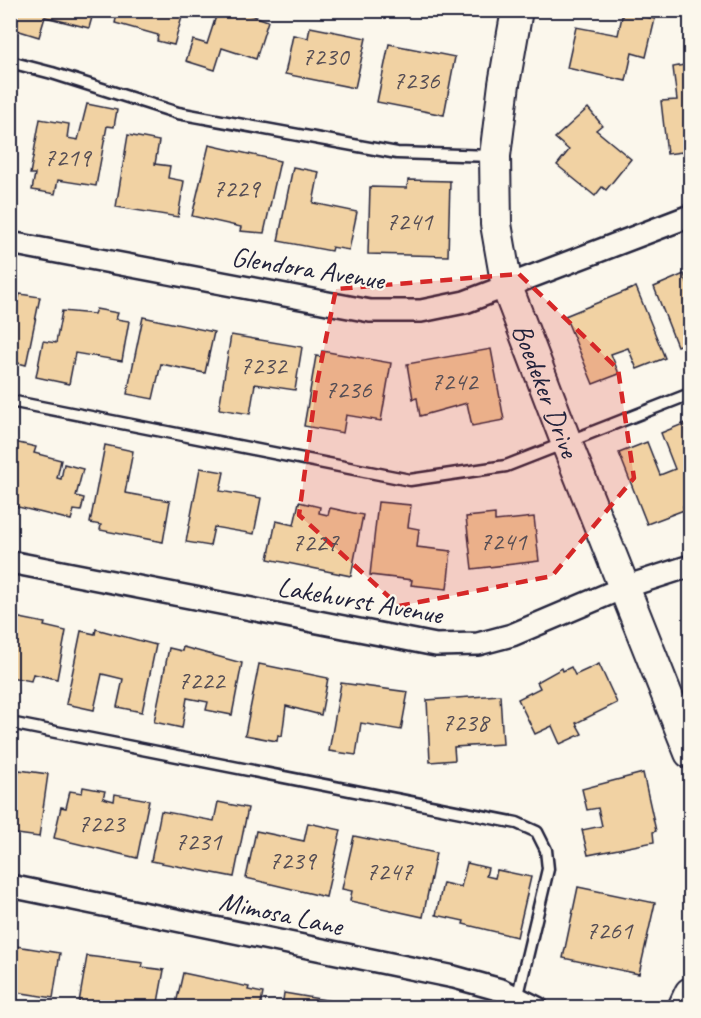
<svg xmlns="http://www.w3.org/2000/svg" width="701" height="1018" font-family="Caveat,sans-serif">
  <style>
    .building { fill: #f1d2a3; stroke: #22223b; stroke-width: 1.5 }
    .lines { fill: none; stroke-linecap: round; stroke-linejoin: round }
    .lane-casing { stroke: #22223b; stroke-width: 15 }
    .street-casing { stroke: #22223b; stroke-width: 26 }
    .secondary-casing { stroke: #22223b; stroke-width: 34 }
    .lane { stroke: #fbf7ec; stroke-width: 10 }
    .street { stroke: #fbf7ec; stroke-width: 21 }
    .secondary { stroke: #fbf7ec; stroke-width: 30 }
    .marked { fill: #d62828; fill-opacity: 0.2; stroke: #d62828; stroke-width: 4.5; stroke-dasharray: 12 8; stroke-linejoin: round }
    .labels { text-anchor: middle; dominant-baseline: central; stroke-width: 4.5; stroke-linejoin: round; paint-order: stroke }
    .number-label { font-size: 26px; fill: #564e55 }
    .street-label { font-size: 28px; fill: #22223b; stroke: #fbf7ec }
  </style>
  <rect width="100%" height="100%" fill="#fbf7ec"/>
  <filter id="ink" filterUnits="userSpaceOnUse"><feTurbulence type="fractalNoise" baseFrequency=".0167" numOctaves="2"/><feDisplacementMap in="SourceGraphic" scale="12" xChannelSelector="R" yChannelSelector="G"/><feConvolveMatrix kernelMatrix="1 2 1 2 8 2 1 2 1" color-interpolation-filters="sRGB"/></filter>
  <g filter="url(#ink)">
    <g class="building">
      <polygon points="19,10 94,10 89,28 45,17 39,37 13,29"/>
      <polygon points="118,10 184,10 174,45 157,41 158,35 115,23"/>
      <polygon points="218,10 236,10 268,21 256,59 222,48 215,70 186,61 193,40 207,44"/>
      <polygon points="623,12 655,19 646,57 632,53 626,81 567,68 576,27 618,35"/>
      <polygon points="310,27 366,38 355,88 285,74 293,35 308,38"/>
      <polygon points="389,44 455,57 444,115 377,102"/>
      <polygon points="690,64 690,151 667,154 661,101 677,100 673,67"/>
      <polygon points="87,104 117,110 114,127 107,126 96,186 58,180 55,194 32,190 35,174 30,174 40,119 69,124 67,138 78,140"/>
      <polygon points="588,108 602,125 596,130 631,159 606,190 602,187 595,196 557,165 569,150 555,138"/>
      <polygon points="10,125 18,127 10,167"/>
      <polygon points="128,135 159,141 155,164 170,166 168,178 184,181 178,217 116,207"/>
      <polygon points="209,145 280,161 264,233 240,231 241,227 192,216"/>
      <polygon points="293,167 319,172 313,203 357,212 349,250 332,247 331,251 278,241"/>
      <polygon points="408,180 450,181 448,256 368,254 370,187 407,188"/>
      <polygon points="684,274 688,285 690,284 690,341 677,346 654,287"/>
      <polygon points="636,287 665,358 637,369 628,348 611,354 619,374 593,384 565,316"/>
      <polygon points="20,294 40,297 26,365 10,361 10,295 19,297"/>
      <polygon points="96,309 118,313 116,319 129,321 122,361 75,353 69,384 36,377 43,341 56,343 62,311 94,314"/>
      <polygon points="143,317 214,332 205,373 161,364 153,399 127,394"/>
      <polygon points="231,335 302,347 295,390 255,384 250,414 219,409"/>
      <polygon points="491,349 504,420 472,426 467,403 420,416 417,398 413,399 407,364"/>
      <polygon points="322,351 391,363 381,421 346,415 343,433 304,426 316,356 321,357"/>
      <polygon points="690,421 690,503 683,506 684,510 647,524 619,453 647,442 660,475 675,469 661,433"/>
      <polygon points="10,441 36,447 34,453 61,460 57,478 61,479 64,464 83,469 76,496 84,498 81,511 74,510 71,520 10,505"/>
      <polygon points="105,445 133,451 125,493 170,501 163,542 100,530 101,525 90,523"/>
      <polygon points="200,468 224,472 220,491 261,498 254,534 214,527 210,546 186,542"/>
      <polygon points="299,502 320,507 319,513 328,515 330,508 363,515 351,576 268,559 276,521 294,525"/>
      <polygon points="378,502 411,505 408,527 419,529 417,547 451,551 447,589 411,585 412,580 370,575"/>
      <polygon points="495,514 495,521 534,517 539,561 472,569 466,517"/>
      <polygon points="10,616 45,623 44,626 66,631 57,679 33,674 31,681 10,677"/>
      <polygon points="96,629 156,645 142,712 117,707 123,679 102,674 94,710 66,704 81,631 95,634"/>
      <polygon points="183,647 242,663 232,715 206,710 208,702 187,698 182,728 154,722 169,648 182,651"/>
      <polygon points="259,664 328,678 321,715 286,706 282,736 278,735 277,741 245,735"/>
      <polygon points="599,664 617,703 576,723 582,734 560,744 552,726 535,734 518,699 540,688 537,682 562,668 563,671 571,667 575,675"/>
      <polygon points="341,683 408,692 401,730 361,723 356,755 329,751"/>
      <polygon points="10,690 12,690 14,709 10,709"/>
      <polygon points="500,695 503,744 454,747 455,760 430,762 427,700"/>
      <polygon points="19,770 48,774 39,837 10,833 10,790 16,791"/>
      <polygon points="643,773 656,831 653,832 654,842 588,855 582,830 602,826 598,808 587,810 582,789"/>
      <polygon points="83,787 105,791 103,798 114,801 115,794 149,800 137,858 54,838 61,807 66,808 70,791 82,793"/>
      <polygon points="218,802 248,808 234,877 151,861 161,811 214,821"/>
      <polygon points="308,823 341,830 326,897 246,878 256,831 304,841"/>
      <polygon points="354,836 436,853 423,917 350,901 352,891 342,889"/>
      <polygon points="467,863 488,868 486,876 495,878 497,870 531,877 517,937 463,924 464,921 436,915 443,883 461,887"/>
      <polygon points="578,887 655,903 639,974 563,958"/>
      <polygon points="10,945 60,953 53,998 10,991"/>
      <polygon points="87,956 143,963 142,967 164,970 157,1008 78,1008"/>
      <polygon points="183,973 249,987 248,990 263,993 260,1008 175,1008"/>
      <polygon points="284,993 361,1006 361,1008 282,1008"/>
    </g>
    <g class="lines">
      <g class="lane-casing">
        <g id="lane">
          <polyline points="10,62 52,73 178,113 397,153 492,156"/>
          <polyline points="10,401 410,480 506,466 690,394"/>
          <polyline points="10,723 517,823 537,832 546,850 548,869 517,999"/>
        </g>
      </g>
      <g class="street-casing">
        <g id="street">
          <polyline points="10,243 370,311 421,311 465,302 690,216"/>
          <polyline points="10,562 436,645 478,644 512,635 625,587 690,566"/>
          <polyline points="10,886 454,977 501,990 537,1008"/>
        </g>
      </g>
      <g class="secondary-casing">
        <g id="secondary">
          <path id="s1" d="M517,10L504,84L495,156L496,224L507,287L567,444L690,753"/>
          <polyline points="683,1008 690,993"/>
        </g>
      </g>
      <use href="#lane" class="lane"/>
      <use href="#street" class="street"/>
      <use href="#secondary" class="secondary"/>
    </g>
  </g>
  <path class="marked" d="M519,274L618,369L634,478L552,576L399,606L299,515L316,388L336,289Z"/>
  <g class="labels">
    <g class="number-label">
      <text x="325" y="56">7230</text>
      <text x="416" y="80">7236</text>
      <text x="67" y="157">7219</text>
      <text x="236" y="188">7229</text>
      <text x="409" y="221">7241</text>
      <text x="263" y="365">7232</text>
      <text x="454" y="381">7242</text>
      <text x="348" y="389">7236</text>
      <text x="503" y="541">7241</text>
      <text x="315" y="542">7227</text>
      <text x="201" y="680">7222</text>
      <text x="465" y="722">7238</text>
      <text x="101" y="823">7223</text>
      <text x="198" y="841">7231</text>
      <text x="292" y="860">7239</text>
      <text x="389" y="871">7247</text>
      <text x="609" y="930">7261</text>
    </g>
    <g class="street-label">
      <text transform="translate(308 268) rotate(9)">Glendora Avenue</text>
      <text stroke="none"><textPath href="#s1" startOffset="390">Boedeker Drive</textPath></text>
      <text transform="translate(360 600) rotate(10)">Lakehurst Avenue</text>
      <text transform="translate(281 913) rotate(12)">Mimosa Lane</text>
    </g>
  </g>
  <rect width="701" height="1018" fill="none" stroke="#fbf7ec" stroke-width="36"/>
  <rect x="18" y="18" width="665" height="982" fill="none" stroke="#22223b" stroke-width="2" filter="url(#ink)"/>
</svg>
